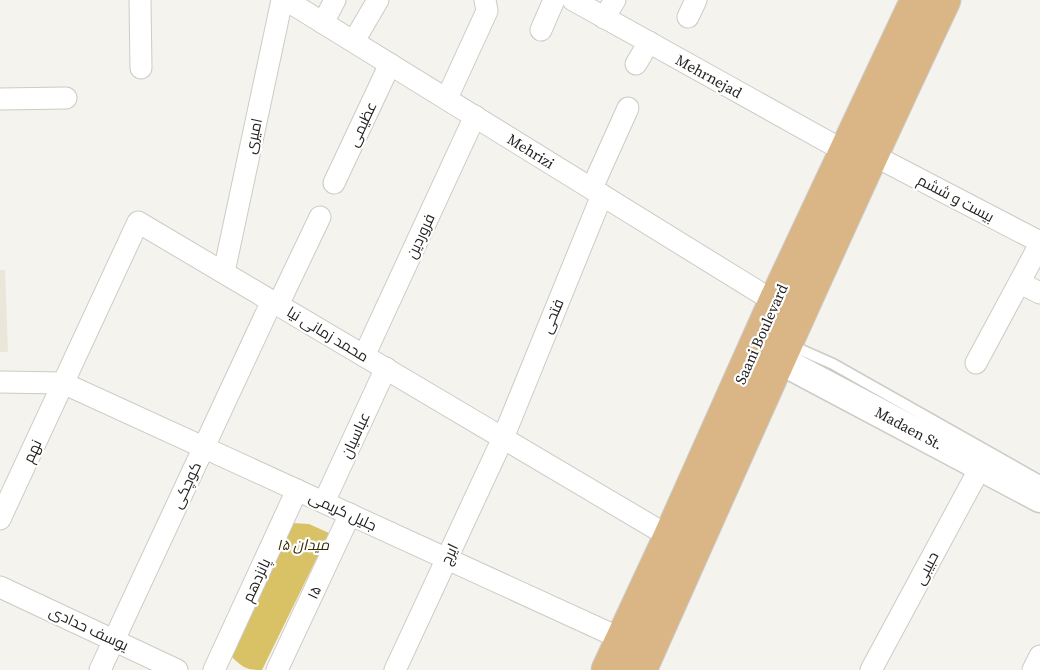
<svg xmlns="http://www.w3.org/2000/svg" width="1040" height="670" font-family="'Source Serif 4',Cairo,serif">
  <style>
    .built { fill: #eae6d9 }
    .green { fill: #d9c166 }
    .lines { fill: none; stroke-linecap: round; stroke-linejoin: round }
    .service-casing { stroke: #cccbc5; stroke-width: 13 }
    .minor-casing { stroke: #cccbc5; stroke-width: 23 }
    .secondary-casing { stroke: #cccbc5; stroke-width: 31 }
    .primary-casing { stroke: #cececd; stroke-width: 35 }
    .service { stroke: #fff; stroke-width: 10 }
    .minor { stroke: #fff; stroke-width: 21 }
    .secondary { stroke: #fff; stroke-width: 28 }
    .primary { stroke: #dab585; stroke-width: 33 }
    .labels { text-anchor: middle; dominant-baseline: central; stroke-width: 4.5; stroke-linejoin: round; paint-order: stroke }
    .street-label { font-size: 15px; fill: #201f1d; stroke: #fff }
    .park-label { font-size: 15px; font-style: italic; fill: #362b00; stroke: #fff }
  </style>
  <rect width="100%" height="100%" fill="#f4f3ed"/>
  <polygon class="built" points="0,270 5,270 8,352 0,352"/>
  <path class="green" d="M292,523L309,524L329,533L262,670C247,670 243,668 232,657Z"/>
  <g class="lines">
    <g class="service-casing">
      <polyline id="service" points="790,345 833,364 1040,481"/>
    </g>
    <g class="minor-casing">
      <g id="minor">
        <polyline points="140,0 141,68"/>
        <polyline points="286,0 775,302"/>
        <polyline points="573,0 846,152"/>
        <polyline points="688,17 696,0"/>
        <polyline points="604,18 615,0"/>
        <polyline points="323,23 335,0"/>
        <polyline points="541,30 554,0"/>
        <polyline points="354,41 378,0"/>
        <polyline points="636,64 649,42"/>
        <polyline points="447,98 487,11 485,0"/>
        <polyline points="0,99 66,98"/>
        <polyline points="871,154 1040,242"/>
        <polyline points="334,183 390,64"/>
        <polyline points="592,188 628,108"/>
        <polyline points="224,272 282,0"/>
        <polyline points="1020,283 1040,293"/>
        <polyline points="278,305 320,217"/>
        <polyline points="364,356 475,116"/>
        <polyline points="976,363 1040,244"/>
        <polyline points="0,382 63,383 622,639"/>
        <polyline points="324,502 386,368"/>
        <polyline points="0,519 138,222 670,537"/>
        <polyline points="0,587 177,670"/>
        <polyline points="100,670 272,301"/>
        <polyline points="214,670 297,490"/>
        <polyline points="277,670 350,514"/>
        <polyline points="395,670 503,438 602,195"/>
        <polyline points="871,670 981,466"/>
        <polyline points="1033,670 1040,656"/>
      </g>
    </g>
    <g class="secondary-casing">
      <polyline id="secondary" points="778,359 1040,498"/>
    </g>
    <g class="primary-casing">
      <g id="primary">
        <polyline points="608,670 670,537 775,302 917,0"/>
        <path d="M640,670C740,446 839,222 944,0"/>
      </g>
    </g>
    <use href="#service" class="service"/>
    <use href="#minor" class="minor"/>
    <use href="#secondary" class="secondary"/>
    <use href="#primary" class="primary"/>
  </g>
  <g class="labels">
    <g class="street-label">
      <text transform="translate(709 76) rotate(29)">Mehrnejad</text>
      <text transform="translate(362 124) rotate(-65)">عظیمی</text>
      <text transform="translate(253 136) rotate(-78)">امیری</text>
      <text transform="translate(531 151) rotate(32)">Mehrizi</text>
      <text transform="translate(956 198) rotate(28)">بیست و ششم</text>
      <text transform="translate(420 236) rotate(-65)">فروردین</text>
      <text transform="translate(552 316) rotate(-68)">فتحی</text>
      <text transform="translate(328 334) rotate(31)">محمد زمانی نیا</text>
      <text transform="translate(761 334) rotate(-66)">Saani Boulevard</text>
      <text transform="translate(909 428) rotate(28)">Madaen St.</text>
      <text transform="translate(355 435) rotate(-65)">عباسیان</text>
      <text transform="translate(32 451) rotate(-65)">نهم</text>
      <text transform="translate(186 485) rotate(-65)">کوچکی</text>
      <text transform="translate(343 511) rotate(25)">جلیل کریمی</text>
      <text transform="translate(449 554) rotate(-65)">ایرج</text>
      <text transform="translate(926 568) rotate(-62)">حبیبی</text>
      <text transform="translate(256 580) rotate(-65)">پانزدهم</text>
      <text transform="translate(314 592) rotate(-65)">۱۵</text>
      <text transform="translate(89 628) rotate(25)">یوسف حدادی</text>
    </g>
    <g class="park-label">
      <text x="303" y="544">میدان ۱۵</text>
    </g>
  </g>
</svg>
